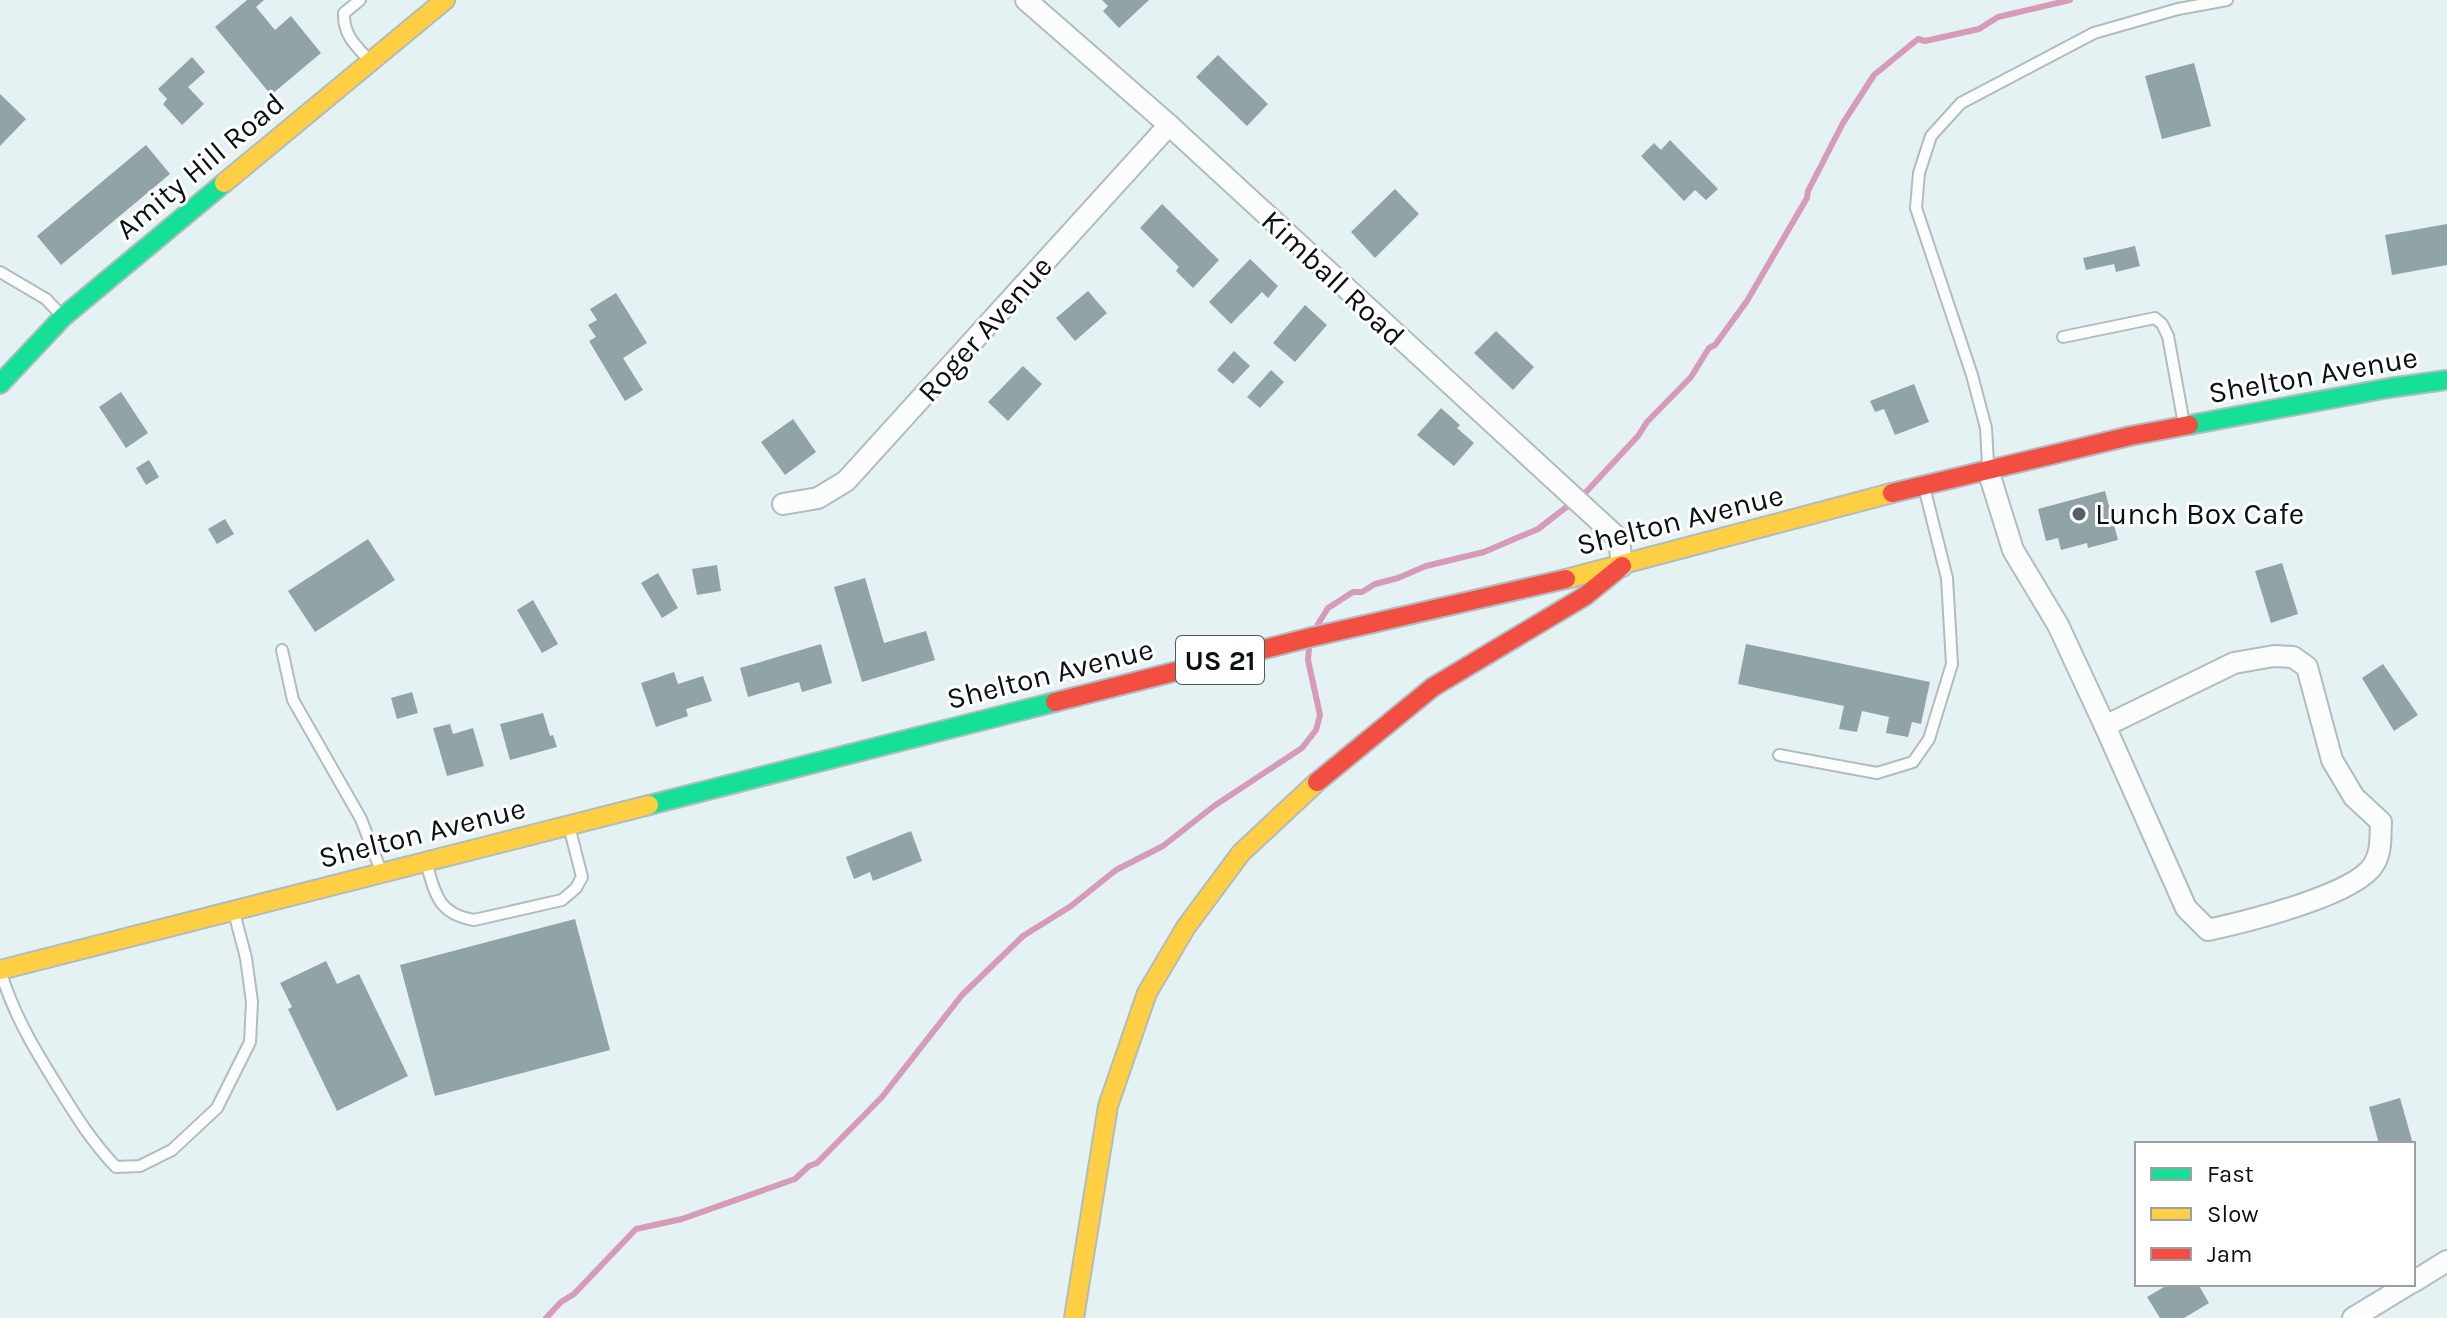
<svg xmlns="http://www.w3.org/2000/svg" width="2447" height="1318" font-family="Karla,sans-serif">
  <style>
    .lines { fill: none; stroke-linecap: round; stroke-linejoin: round }
    .stream { stroke: #d69bb9; stroke-width: 6 }
    .building { fill: #90a4a7 }
    .lane-casing { stroke: #b2bcbe; stroke-width: 14 }
    .street-casing { stroke: #b2bcbe; stroke-width: 24 }
    .fast-casing { stroke: #b2bcbe; stroke-width: 22 }
    .slow-casing { stroke: #b2bcbe; stroke-width: 22 }
    .jam-casing { stroke: #b2bcbe; stroke-width: 22 }
    .lane { stroke: #fbfdfd; stroke-width: 10 }
    .street { stroke: #fbfdfd; stroke-width: 20 }
    .fast { stroke: #16e098; stroke-width: 18 }
    .slow { stroke: #ffcf43; stroke-width: 18 }
    .jam { stroke: #f24e42; stroke-width: 18 }
    .poi-dot { fill: #566062; stroke: #fff; stroke-width: 3 }
    .labels { text-anchor: middle; dominant-baseline: central; stroke-width: 6; stroke-linejoin: round; paint-order: stroke }
    .shield { fill: #fff; stroke: #53595a; stroke-width: 2 }
    .shield-label { font-size: 28px; font-weight: bold; fill: #091213 }
    .street-label { font-size: 30px; fill: #091213; stroke: #fff }
    .poi-label { font-size: 30px; fill: #091213; stroke: #fff; text-anchor: start }
  </style>
  <rect width="100%" height="100%" fill="#e5f2f4"/>
  <g class="lines">
    <g class="stream">
      <polyline points="1318,624 1328,608 1353,592 1362,592 1375,584 1398,578 1426,566 1484,552 1538,529 1586,492 1638,436 1647,422 1691,377 1709,348 1715,345 1747,301 1807,198 1808,191 1843,123 1874,75 1918,39 1925,41 1979,29 1998,17 2070,0"/>
      <polyline points="546,1318 561,1302 574,1294 636,1229 682,1219 795,1179 809,1166 817,1163 882,1097 962,995 1023,936 1071,906 1116,870 1163,846 1214,806 1302,748 1316,730 1320,715 1308,660 1309,649"/>
    </g>
  </g>
  <g class="building">
    <polygon points="247,0 264,0 256,7 275,30 291,16 321,53 271,95 215,27"/>
    <polygon points="1102,0 1149,0 1119,28 1103,11 1108,6"/>
    <polygon points="1218,55 1268,104 1247,126 1196,77"/>
    <polygon points="192,57 205,72 188,87 204,104 182,125 163,104 167,99 158,89"/>
    <polygon points="2194,63 2211,126 2162,139 2145,76"/>
    <polygon points="0,94 26,119 0,146"/>
    <polygon points="1670,140 1718,189 1706,200 1695,190 1684,201 1641,156 1654,143 1661,150"/>
    <polygon points="146,145 170,174 61,265 37,236"/>
    <polygon points="1395,189 1419,214 1375,258 1351,232"/>
    <polygon points="1162,204 1219,260 1193,288 1176,271 1179,267 1140,228"/>
    <polygon points="2447,224 2447,265 2392,275 2385,235"/>
    <polygon points="2135,246 2140,266 2116,272 2114,264 2086,270 2083,258"/>
    <polygon points="1250,259 1278,286 1268,298 1262,292 1231,324 1209,302"/>
    <polygon points="1088,291 1107,313 1075,341 1056,318"/>
    <polygon points="616,293 647,343 623,358 643,390 625,401 589,341 596,337 588,325 597,320 590,309"/>
    <polygon points="1305,305 1327,325 1295,362 1273,343"/>
    <polygon points="1496,331 1534,367 1513,390 1474,353"/>
    <polygon points="1234,351 1250,366 1233,384 1217,370"/>
    <polygon points="1023,366 1042,384 1008,421 988,402"/>
    <polygon points="1271,370 1284,382 1260,408 1247,397"/>
    <polygon points="1914,384 1929,422 1895,435 1884,409 1875,412 1870,401"/>
    <polygon points="121,392 148,433 126,448 99,407"/>
    <polygon points="1441,408 1460,425 1457,428 1474,443 1454,466 1417,435"/>
    <polygon points="793,419 816,452 785,475 761,442"/>
    <polygon points="149,460 159,477 146,485 136,468"/>
    <polygon points="2105,491 2118,540 2088,548 2087,543 2061,550 2058,538 2046,541 2038,509"/>
    <polygon points="225,519 234,534 217,544 208,529"/>
    <polygon points="368,539 395,580 315,632 288,591"/>
    <polygon points="2282,563 2298,614 2271,623 2255,571"/>
    <polygon points="717,565 721,591 697,595 692,569"/>
    <polygon points="658,573 678,608 662,618 641,583"/>
    <polygon points="865,578 884,643 926,631 935,660 862,682 834,587"/>
    <polygon points="533,600 558,644 542,653 517,610"/>
    <polygon points="821,644 832,683 802,692 799,682 748,697 740,668"/>
    <polygon points="1746,644 1930,682 1921,724 1912,722 1908,737 1886,733 1889,717 1862,711 1857,732 1839,729 1844,706 1738,684"/>
    <polygon points="2383,664 2418,715 2394,731 2362,678"/>
    <polygon points="674,672 678,684 703,676 712,701 686,709 688,716 656,727 641,683"/>
    <polygon points="412,692 418,713 397,719 391,698"/>
    <polygon points="543,713 550,736 553,735 557,747 510,760 500,724"/>
    <polygon points="450,724 453,734 473,728 484,766 447,776 433,728"/>
    <polygon points="911,831 922,861 873,881 870,872 854,879 846,857"/>
    <polygon points="575,919 610,1050 435,1096 400,965"/>
    <polygon points="326,961 337,984 359,974 408,1076 337,1111 288,1009 292,1007 280,983"/>
    <polygon points="2400,1098 2413,1144 2379,1144 2369,1107"/>
    <polygon points="2169,1284 2198,1284 2209,1303 2184,1318 2160,1318 2147,1297"/>
  </g>
  <g class="lines">
    <g class="lane-casing">
      <g id="lane">
        <path d="M360,0L344,13C343,34 355,45 368,59"/>
        <polyline points="0,272 46,299 60,314"/>
        <polyline points="2063,337 2155,318 2162,324 2168,336 2184,424"/>
        <polyline points="1988,464 1986,428 1972,375 1916,208 1919,173 1931,136 1961,103 2094,33 2178,9 2227,0"/>
        <polyline points="282,650 293,700 361,819 381,871"/>
        <polyline points="1779,755 1877,773 1913,762 1929,739 1952,664 1947,578 1924,487"/>
        <path d="M427,866C436,896 439,914 474,920L562,900L576,888L582,877L570,830"/>
        <path d="M2,976C15,1017 35,1050 58,1087C76,1116 92,1142 116,1167L140,1166L172,1150L217,1108L250,1042L252,1002L246,958L235,916"/>
      </g>
    </g>
    <g class="street-casing">
      <g id="street">
        <polyline points="1026,0 1169,125 1619,539 1622,566"/>
        <polyline points="1988,470 2013,550 2058,625 2105,726"/>
        <polyline points="783,504 818,498 846,481 1169,125"/>
        <path d="M2274,656L2293,657L2307,667L2332,760L2354,797L2381,822C2380,836 2382,851 2374,864C2357,895 2244,922 2208,930L2186,908L2105,726L2234,663Z"/>
        <polyline points="2413,1282 2447,1261"/>
        <polyline points="2353,1318 2409,1284"/>
      </g>
    </g>
    <g class="fast-casing">
      <g id="fast">
        <polyline points="0,384 63,317 224,183"/>
        <polyline points="2189,425 2389,388 2447,380"/>
        <polyline points="649,805 1055,702"/>
      </g>
    </g>
    <g class="slow-casing">
      <g id="slow">
        <polyline points="224,183 445,0"/>
        <polyline points="1566,579 1892,493"/>
        <polyline points="0,970 649,805"/>
        <polyline points="1074,1318 1108,1106 1147,993 1186,927 1241,853 1317,782"/>
      </g>
    </g>
    <g class="jam-casing">
      <g id="jam">
        <polyline points="1892,493 2130,436 2189,425"/>
        <polyline points="1055,702 1312,637 1566,579"/>
        <polyline points="1317,782 1433,687 1585,596 1622,566"/>
      </g>
    </g>
    <use href="#lane" class="lane"/>
    <use href="#street" class="street"/>
    <use href="#fast" class="fast"/>
    <use href="#slow" class="slow"/>
    <use href="#jam" class="jam"/>
  </g>
  <circle class="poi-dot" cx="2079" cy="514" r="8"/>
  <g class="labels">
    <rect class="shield" x="1176" y="636" width="88" height="48" rx="6"/>
    <g class="shield-label">
      <text x="1220" y="660">US 21</text>
    </g>
    <g class="street-label">
      <text transform="translate(200 166) rotate(-40)">Amity Hill Road</text>
      <text transform="translate(1333 278) rotate(43)">Kimball Road</text>
      <text transform="translate(985 329) rotate(-48)">Roger Avenue</text>
      <text transform="translate(2313 375) rotate(-10)">Shelton Avenue</text>
      <text transform="translate(1680 520) rotate(-14)">Shelton Avenue</text>
      <text transform="translate(1050 674) rotate(-14)">Shelton Avenue</text>
      <text transform="translate(422 833) rotate(-14)">Shelton Avenue</text>
    </g>
    <g class="poi-label">
      <text x="2095" y="514">Lunch Box Cafe</text>
    </g>
  </g>
  <rect x="2135" y="1142" width="280" height="144" fill="#ffffff" stroke="#9da0a1" stroke-width="2"/>
  <rect x="2151" y="1168" width="40" height="12" fill="#16e098" stroke="#9da0a1" stroke-width="2"/>
  <text x="2207" y="1182" font-size="24" fill="#091213">Fast</text>
  <rect x="2151" y="1208" width="40" height="12" fill="#ffcf43" stroke="#9da0a1" stroke-width="2"/>
  <text x="2207" y="1222" font-size="24" fill="#091213">Slow</text>
  <rect x="2151" y="1248" width="40" height="12" fill="#f24e42" stroke="#9da0a1" stroke-width="2"/>
  <text x="2207" y="1262" font-size="24" fill="#091213">Jam</text>
</svg>
